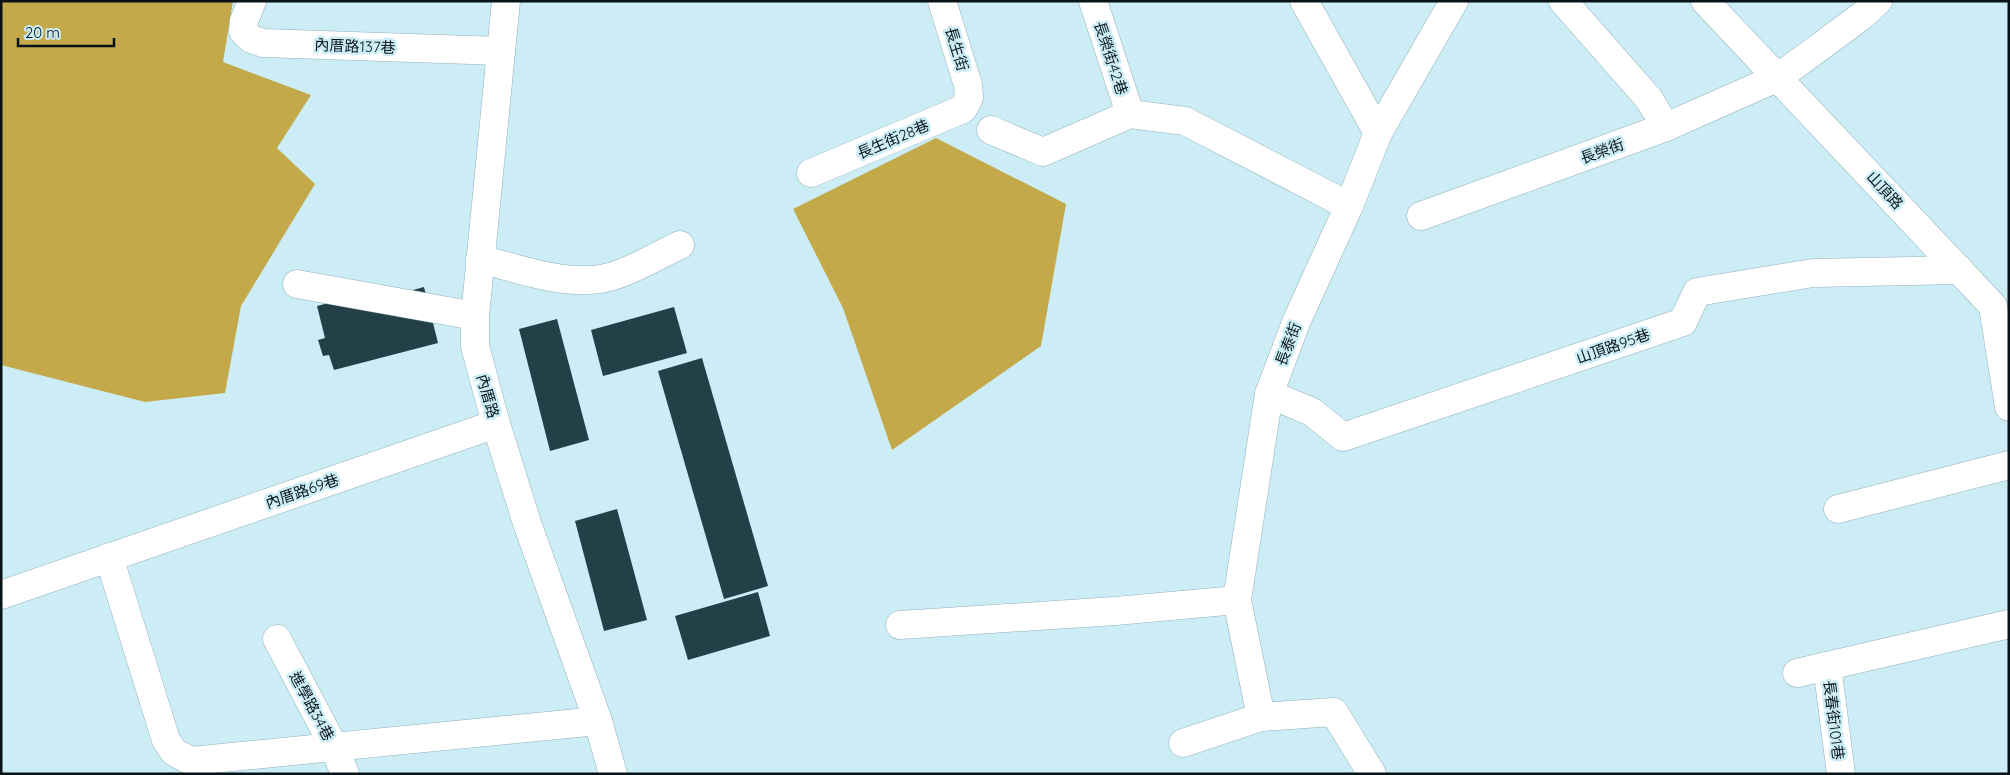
<svg xmlns="http://www.w3.org/2000/svg" width="2010" height="775" font-family="Quicksand,'Noto Sans TC',sans-serif">
  <style>
    .forest { fill: #c4a94a }
    .building { fill: #233f47 }
    .lines { fill: none; stroke-linecap: round; stroke-linejoin: round }
    .minor-casing { stroke: #92b1ba; stroke-width: 29 }
    .minor { stroke: #fff; stroke-width: 28 }
    .labels { text-anchor: middle; dominant-baseline: central; stroke-width: 5; stroke-linejoin: round; paint-order: stroke }
    .street-label { font-size: 15px; fill: #081317; stroke: #ccedf6 }
  </style>
  <rect width="100%" height="100%" fill="#ccedf6"/>
  <g class="forest">
    <polygon points="1,1 233,1 223,62 311,95 277,148 315,184 241,306 225,393 145,402 1,365"/>
    <polygon points="936,138 1066,204 1041,346 892,450 843,308 793,209"/>
  </g>
  <g class="building">
    <polygon points="424,287 438,343 334,370 329,355 323,356 318,340 325,338 317,306 360,295 362,304"/>
    <polygon points="674,307 687,353 603,376 591,330"/>
    <polygon points="557,319 589,440 550,451 519,329"/>
    <polygon points="702,358 768,586 724,599 658,371"/>
    <polygon points="617,509 647,620 604,631 575,521"/>
    <polygon points="758,592 770,636 688,660 675,616"/>
  </g>
  <g class="lines">
    <g class="minor-casing">
      <g id="minor">
        <polyline points="252,1 244,21 243,31 251,39 263,43 501,51"/>
        <polyline points="506,1 475,316 475,346 496,424 527,523 598,721 613,774"/>
        <polyline points="1093,1 1130,114"/>
        <polyline points="1304,1 1378,133"/>
        <polyline points="1563,1 1649,99 1666,127"/>
        <polyline points="1705,1 1993,306 2009,407"/>
        <polyline points="991,130 1043,152 1130,114 1185,121 1349,206"/>
        <polyline points="811,173 963,109 969,98 968,85 942,1"/>
        <polyline points="1421,216 1666,127 1779,77 1863,15 1878,1"/>
        <path d="M480,259C520,269 572,289 613,276C636,269 658,255 680,245"/>
        <polyline points="297,284 475,316"/>
        <polyline points="1269,394 1312,412 1343,437 1683,322 1697,292 1813,273 1960,270"/>
        <polyline points="1838,509 2009,465"/>
        <polyline points="109,557 166,740 174,752 191,761 598,721"/>
        <polyline points="1,595 496,424"/>
        <polyline points="900,625 1115,611 1237,600"/>
        <polyline points="277,639 334,747 345,774"/>
        <polyline points="1827,666 1841,774"/>
        <polyline points="1797,673 2009,624"/>
        <polyline points="1261,717 1237,600 1269,394 1297,320 1349,206 1378,133 1454,1"/>
        <polyline points="1183,743 1261,717 1334,712 1372,774"/>
      </g>
    </g>
    <use href="#minor" class="minor"/>
  </g>
  <g class="labels">
    <g class="street-label">
      <text transform="translate(355 46) rotate(2)">內厝路137巷</text>
      <text transform="translate(957 49) rotate(73)">長生街</text>
      <text transform="translate(1111 58) rotate(72)">長榮街42巷</text>
      <text transform="translate(893 139) rotate(-23)">長生街28巷</text>
      <text transform="translate(1602 151) rotate(-20)">長榮街</text>
      <text transform="translate(1885 190) rotate(47)">山頂路</text>
      <text transform="translate(1288 344) rotate(-69)">長泰街</text>
      <text transform="translate(1613 346) rotate(-19)">山頂路95巷</text>
      <text transform="translate(488 396) rotate(74)">內厝路</text>
      <text transform="translate(302 491) rotate(-19)">內厝路69巷</text>
      <text transform="translate(312 706) rotate(62)">進學路34巷</text>
      <text transform="translate(1834 720) rotate(83)">長春街101巷</text>
    </g>
  </g>
  <rect width="2010" height="775" fill="none" stroke="#081317" stroke-width="5"/>
  <path d="M18 38v8h96v-8" fill="none" stroke="#081317" stroke-width="2.5"/>
  <text x="25" y="38" font-size="15" fill="#081317" stroke="#ccedf6" stroke-width="4" paint-order="stroke">20 m</text>
</svg>
